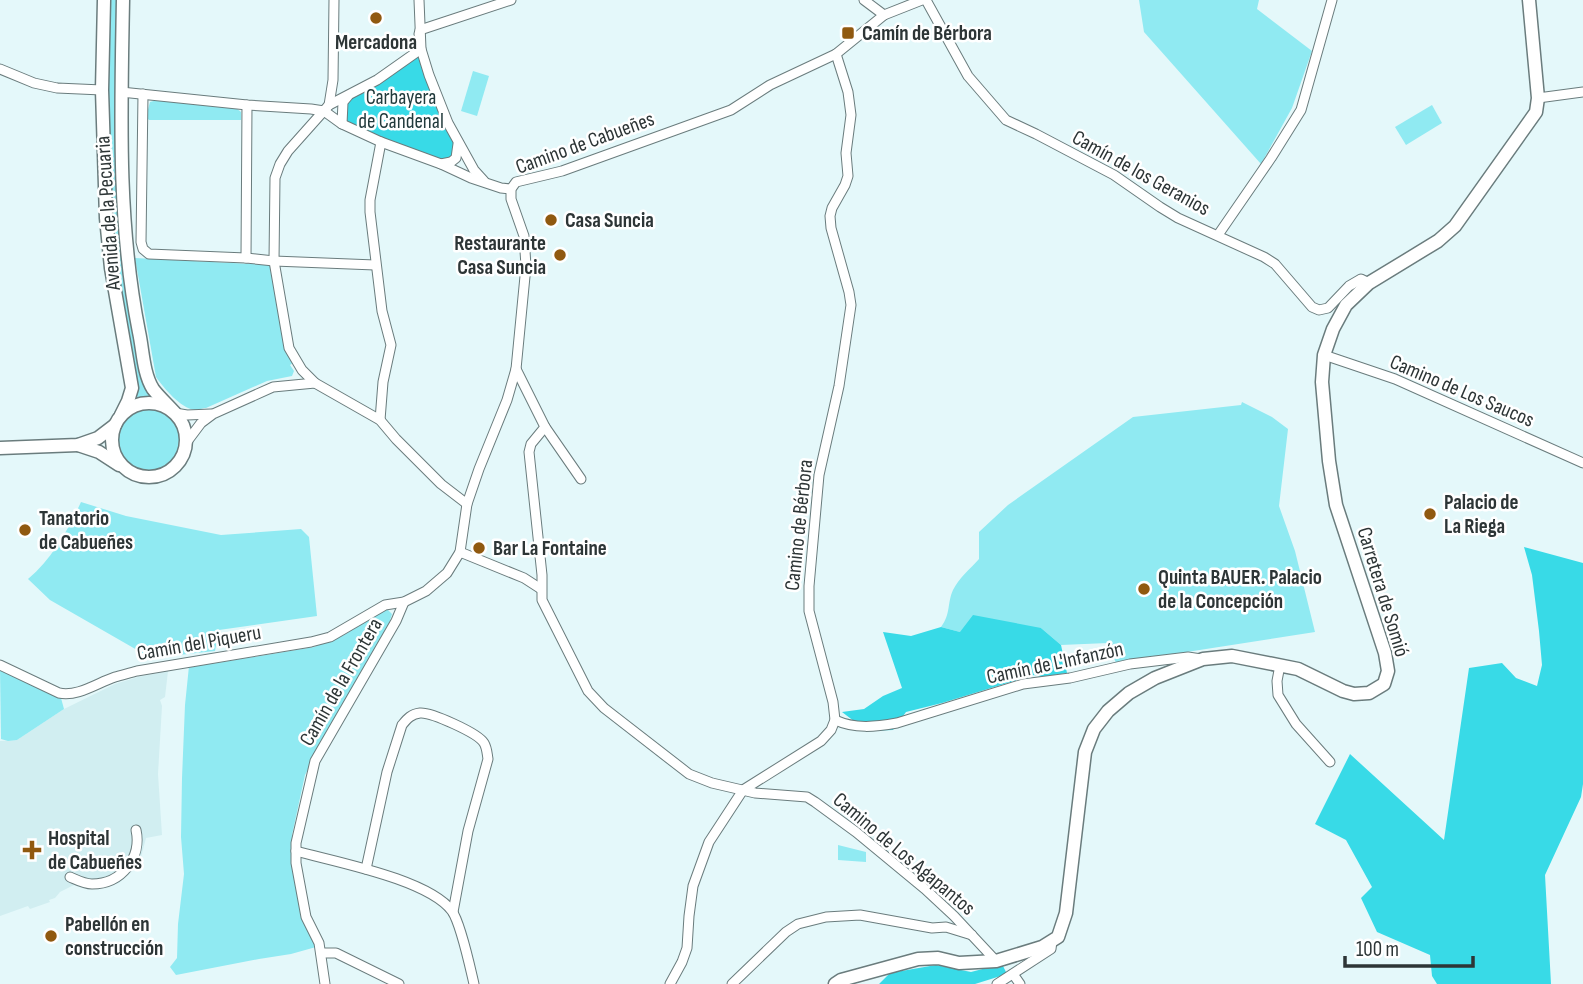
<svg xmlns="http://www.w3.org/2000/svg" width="1583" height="984" font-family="'Sofia Sans Condensed',sans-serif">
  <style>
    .built { fill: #d1eef1 }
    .green { fill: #90eaf2 }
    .forest { fill: #38dae7 }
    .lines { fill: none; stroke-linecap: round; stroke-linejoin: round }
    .street-casing { stroke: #6a7c7d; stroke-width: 11 }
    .secondary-casing { stroke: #6a7c7d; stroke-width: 15 }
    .street { stroke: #fff; stroke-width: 9 }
    .secondary { stroke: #fff; stroke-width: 12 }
    .poi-dot { fill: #905910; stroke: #fff; stroke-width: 2.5 }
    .labels { text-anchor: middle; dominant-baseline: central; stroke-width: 5; stroke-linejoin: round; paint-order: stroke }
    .poi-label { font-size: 21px; font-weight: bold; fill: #2d3536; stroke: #fff; text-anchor: start }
    .park-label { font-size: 21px; fill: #213a3c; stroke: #fff }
    .street-label { font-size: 21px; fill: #2d3536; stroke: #fff }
  </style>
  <rect width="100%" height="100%" fill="#e4f8fa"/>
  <polygon class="built" points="168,671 165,697 160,700 162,706 158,774 162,835 146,838 139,865 119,883 96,889 74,885 60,892 55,898 49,900 50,902 30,909 28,906 0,916 0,741 17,740 64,709 115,684 138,677"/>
  <g class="green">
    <polygon points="104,0 123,0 121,162 148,377 180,418 185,429 186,443 183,457 172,470 161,476 152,477 136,475 125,469 114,455 112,446 115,425 128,401 111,268"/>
    <polygon points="1139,0 1259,0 1257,9 1312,51 1292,108 1261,164 1144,32"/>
    <polygon points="473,71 489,76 477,116 461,111"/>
    <polygon points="157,100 236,108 241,112 241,120 149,120 146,117 150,102"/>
    <polygon points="1432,105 1442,123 1406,145 1395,127"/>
    <path d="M135,258L271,265L285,348L293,363L290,365L294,371L292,376L267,381L206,408C203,408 197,410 195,410C180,408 164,388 156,377Z"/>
    <path d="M1242,402L1272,417L1288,429L1279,506L1295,551L1315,632L1116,663L1108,643L1061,645L1041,628L960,632L941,627C951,614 947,603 953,590C959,578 970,569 979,559V532L1008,505L1133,417L1241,405Z"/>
    <path d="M81,502L126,516L221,535L301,529L309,537L317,616L219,630L215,651L151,658L50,600L28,579C52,559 68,530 81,502Z"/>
    <polygon points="387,609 392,614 389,624 323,739 305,775 292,835 291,860 301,917 316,947 291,954 259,959 176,975 170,967 177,958 178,924 184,874 181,837 182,778 185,705 189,666 217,663 314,647 344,635"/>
    <polygon points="0,668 61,698 64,709 17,740 8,741 1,739"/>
    <polygon points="838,845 866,852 866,862 838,860"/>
  </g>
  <g class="forest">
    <polygon points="416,56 421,59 458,142 456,158 441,164 342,124 343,102"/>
    <polygon points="1524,547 1583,563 1583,784 1581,797 1545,875 1551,984 1437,984 1432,976 1430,955 1377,932 1361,898 1372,887 1346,840 1315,824 1350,754 1444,840 1469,668 1502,663 1516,678 1537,686 1542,665 1539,631 1532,575"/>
    <polygon points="973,615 1041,628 1061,645 1067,673 1041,677 1034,675 942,703 906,712 893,730 867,731 842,712 864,709 883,696 902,688 883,632 911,636 941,627 960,632"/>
    <polygon points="1002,964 1007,974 975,984 879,984 890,973 936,965 971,972"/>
  </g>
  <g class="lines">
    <g class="street-casing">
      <g id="street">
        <polyline points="419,0 421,49 429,75 448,123 474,170 484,181"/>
        <polyline points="864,0 884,15"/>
        <polyline points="926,0 968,76 1006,120 1036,134 1114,175 1160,207 1178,218 1264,257 1275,264 1312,307 1319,310 1328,308 1349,286 1361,279 1369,283"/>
        <polyline points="419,34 420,30 511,0"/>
        <polyline points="421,49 377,80 329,105 288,151 280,164 275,178 274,261 289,348 302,370 315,383 380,420 396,439 441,484 467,504"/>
        <polyline points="0,69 34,83 57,88 102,90"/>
        <polyline points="121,92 247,105 311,109 324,111 342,124 381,142 441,164 471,178 501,188 511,189"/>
        <polyline points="143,94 141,242 143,249 149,254 246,258 274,261 375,265"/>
        <polyline points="1538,98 1583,92"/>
        <polyline points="329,105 333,80 334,0"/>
        <polyline points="342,124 343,102 348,96"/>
        <polyline points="441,164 451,162 456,158 458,144"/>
        <polyline points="1218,235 1271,158 1301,110 1332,0"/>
        <polyline points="246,258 247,105"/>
        <polyline points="1324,355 1395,379 1583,463"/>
        <polyline points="516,369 545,427 531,444 529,452 542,575 542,600 588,691 604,708 689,774 712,783 755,793 807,797 815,802 856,832 925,889 954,916 996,961"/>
        <polyline points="175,413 187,415 211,414"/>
        <polyline points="380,420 383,382 391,345 382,311 370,212 370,200 381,142"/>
        <polyline points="545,427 581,479"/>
        <polyline points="186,443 201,423 213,414 273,387 315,383"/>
        <polyline points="460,552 524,578 541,589"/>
        <path d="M0,665L59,693C78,697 97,683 115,677C122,675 130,673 137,671L311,642L330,637L385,605L404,602L426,591L447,573L460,552L467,504L479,469L507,400L516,369L526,266L524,236L511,199V189L516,182L562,171L731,110L770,85L836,54L884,15L922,0"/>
        <polyline points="1280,665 1277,681 1278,695 1296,724 1330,762"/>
        <path d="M835,720C855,729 875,727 897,723L1023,684L1070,678L1130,664L1188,657L1201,659"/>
        <path d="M296,851C335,862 428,879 452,911C461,924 470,967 474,984"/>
        <path d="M366,869L387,772L402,725C407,719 411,714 420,713C431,712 478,733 484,743C487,748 487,753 488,759L468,831L453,912"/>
        <path d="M70,877C77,880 84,884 92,884C122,884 142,857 136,830"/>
        <polyline points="321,953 336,953 399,984"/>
        <polyline points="1013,974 1020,984"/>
        <polyline points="325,984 319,943 306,917 296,863 296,843 315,761 396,621 404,602"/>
        <polyline points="670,984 682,962 687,948 689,916 693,886 709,842 743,790 821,741 831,730 835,720 833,702 809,611 809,586 819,475 839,386 851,305 849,292 831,228 830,216 832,208 845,185 848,176 846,153 851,115 848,92 836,54"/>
        <polyline points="732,984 786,932 798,924 826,917 860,915 932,928 946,927 972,935"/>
        <polyline points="997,984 1051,949 1052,941"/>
      </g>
    </g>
    <g class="secondary-casing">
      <g id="secondary">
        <polyline points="104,0 102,90 106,218 111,268 132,388 128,401 121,415"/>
        <path d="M123,0C121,111 117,222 139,332C143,350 143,373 153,389C159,397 168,405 175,413"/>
        <circle cx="149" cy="440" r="37"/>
        <polyline points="78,445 99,452 119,465"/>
        <polyline points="0,448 78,445 98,438 115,425"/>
        <polyline points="835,984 841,980 918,959 938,958 959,963 996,961 1042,947 1058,937 1066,913 1085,752 1094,729 1108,711 1129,693 1155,678 1203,659 1232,656 1298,669 1343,691 1354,694 1369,693 1384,684 1388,671 1385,653 1336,505 1329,461 1322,382 1324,355 1333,329 1346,305 1369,283 1438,241 1455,226 1536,112 1538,98 1529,0"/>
      </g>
    </g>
    <use href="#street" class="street"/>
    <use href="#secondary" class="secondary"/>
  </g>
  <g class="poi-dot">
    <circle cx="376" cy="18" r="7"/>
    <rect x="841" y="26" width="14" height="14" rx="3.5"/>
    <circle cx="551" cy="220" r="7"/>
    <circle cx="560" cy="255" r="7"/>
    <circle cx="1430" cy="514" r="7"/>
    <circle cx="25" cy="530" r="7"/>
    <circle cx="479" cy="548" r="7"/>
    <circle cx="1144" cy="589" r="7"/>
    <path d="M28.5 839.5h7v7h7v7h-7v7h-7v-7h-7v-7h7z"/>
    <circle cx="51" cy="936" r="7"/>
  </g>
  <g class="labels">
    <g class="poi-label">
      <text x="862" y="33">Camín de Bérbora</text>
      <text x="376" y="42" text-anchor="middle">Mercadona</text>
      <text x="565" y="220">Casa Suncia</text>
      <text x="546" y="243" text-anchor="end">Restaurante<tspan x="546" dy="24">Casa Suncia</tspan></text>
      <text x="1444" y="502">Palacio de<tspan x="1444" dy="24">La Riega</tspan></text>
      <text x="39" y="518">Tanatorio<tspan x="39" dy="24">de Cabueñes</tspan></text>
      <text x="493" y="548">Bar La Fontaine</text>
      <text x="1158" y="577">Quinta BAUER. Palacio<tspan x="1158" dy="24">de la Concepción</tspan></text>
      <text x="48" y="838">Hospital<tspan x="48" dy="24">de Cabueñes</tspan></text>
      <text x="65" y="924">Pabellón en<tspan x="65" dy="24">construcción</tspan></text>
    </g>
    <g class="park-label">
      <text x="401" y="97">Carbayera<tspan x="401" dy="24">de Candenal</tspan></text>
    </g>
    <g class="street-label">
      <text transform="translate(585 143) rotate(-20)">Camino de Cabueñes</text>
      <text transform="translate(1141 173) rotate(29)">Camín de los Geranios</text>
      <text transform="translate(108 213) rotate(-94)">Avenida de la Pecuaria</text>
      <text transform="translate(1462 391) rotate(23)">Camino de Los Saucos</text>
      <text transform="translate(799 525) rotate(-84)">Camino de Bérbora</text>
      <text transform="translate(1383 592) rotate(73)">Carretera de Somió</text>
      <text transform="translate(199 643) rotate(-10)">Camín del Piqueru</text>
      <text transform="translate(1055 663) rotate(-12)">Camín de L'Infanzón</text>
      <text transform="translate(341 682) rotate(-60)">Camín de la Frontera</text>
      <text transform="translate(904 854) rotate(40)">Camino de Los Agapantos</text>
    </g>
  </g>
  <path d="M1345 956v10h128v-10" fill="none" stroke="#2d3536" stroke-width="3.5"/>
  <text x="1356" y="956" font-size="21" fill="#2d3536" stroke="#ffffff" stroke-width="5" paint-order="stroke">100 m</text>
</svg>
